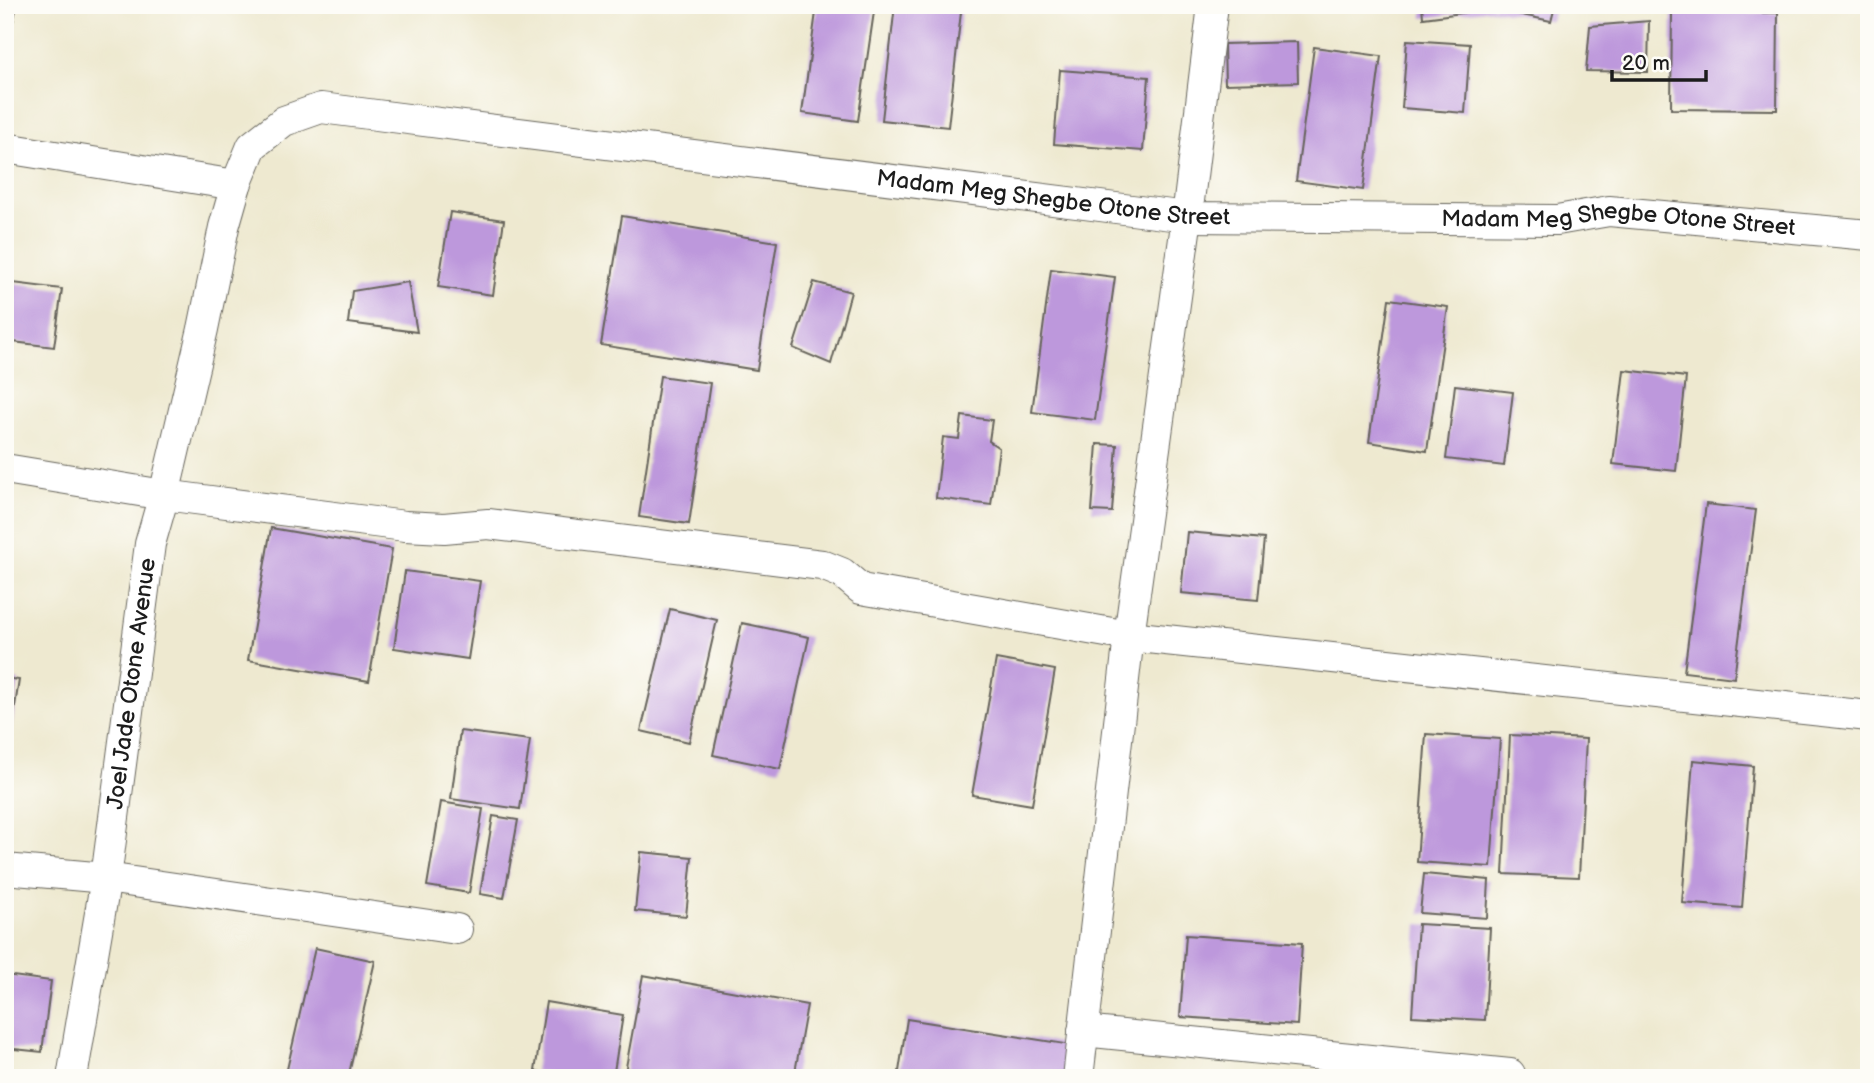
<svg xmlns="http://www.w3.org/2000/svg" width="1874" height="1083" font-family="'Balsamiq Sans',sans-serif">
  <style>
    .building { fill: #bd98dc }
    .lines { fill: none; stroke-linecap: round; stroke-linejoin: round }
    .street-casing { stroke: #66645b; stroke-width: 32 }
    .street { stroke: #fff; stroke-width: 30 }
    .labels { text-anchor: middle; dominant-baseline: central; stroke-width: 7; stroke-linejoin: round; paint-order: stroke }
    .street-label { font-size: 23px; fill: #1c1c1c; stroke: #fdfcf7 }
  </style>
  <rect width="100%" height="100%" fill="#fdfcf7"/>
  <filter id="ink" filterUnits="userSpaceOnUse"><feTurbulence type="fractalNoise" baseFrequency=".0143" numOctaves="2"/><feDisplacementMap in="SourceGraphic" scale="14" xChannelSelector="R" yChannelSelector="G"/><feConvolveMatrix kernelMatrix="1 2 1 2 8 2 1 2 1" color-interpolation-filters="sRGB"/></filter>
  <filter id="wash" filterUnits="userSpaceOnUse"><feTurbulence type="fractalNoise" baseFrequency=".00686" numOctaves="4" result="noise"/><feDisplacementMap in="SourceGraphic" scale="28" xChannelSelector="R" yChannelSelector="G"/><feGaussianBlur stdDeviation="1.57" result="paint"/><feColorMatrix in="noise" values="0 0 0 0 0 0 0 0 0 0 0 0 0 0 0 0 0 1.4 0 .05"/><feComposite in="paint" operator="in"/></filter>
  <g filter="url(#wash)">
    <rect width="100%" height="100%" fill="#eee9d0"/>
    <g id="blocks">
      <g class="building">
        <polygon points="5,5 17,5 6,52 5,52"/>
        <polygon points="817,5 875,5 858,121 802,113"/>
        <polygon points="895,5 961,12 948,127 882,120"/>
        <polygon points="1422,5 1492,5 1493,9 1423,18"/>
        <polygon points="1494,5 1555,5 1551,21 1493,9"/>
        <polygon points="1672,12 1778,13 1777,110 1671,109"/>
        <polygon points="1649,21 1648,72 1586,71 1590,26"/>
        <polygon points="1407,40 1470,44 1465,113 1402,108"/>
        <polygon points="1297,42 1298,82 1225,84 1224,44"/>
        <polygon points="1314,47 1381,56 1363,190 1296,181"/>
        <polygon points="1060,70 1149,77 1143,151 1054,144"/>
        <polygon points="450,212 504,220 493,295 438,287"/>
        <polygon points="622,216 777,242 757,370 601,345"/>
        <polygon points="1051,269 1115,277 1095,420 1032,412"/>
        <polygon points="5,282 62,289 54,347 5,341"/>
        <polygon points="408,282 417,332 348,323 352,291"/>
        <polygon points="814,282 851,292 831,364 793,348"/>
        <polygon points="1389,299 1448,307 1427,451 1369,442"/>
        <polygon points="1624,370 1686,377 1676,471 1613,464"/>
        <polygon points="660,376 710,383 689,524 639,517"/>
        <polygon points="1455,385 1513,392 1504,466 1446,459"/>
        <polygon points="962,416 992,420 989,441 999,448 991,505 936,498 943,437 959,439"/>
        <polygon points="1097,444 1117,445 1112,512 1092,511"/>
        <polygon points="1706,504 1756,510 1734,678 1684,672"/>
        <polygon points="271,528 392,549 369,681 248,660"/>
        <polygon points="1187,532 1264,539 1258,600 1181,593"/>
        <polygon points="405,571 480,581 468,659 394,648"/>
        <polygon points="670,609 717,620 689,742 641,731"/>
        <polygon points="742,623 809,637 780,769 713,755"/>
        <polygon points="996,659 1055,670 1032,805 972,795"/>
        <polygon points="5,678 19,680 7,759 5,759"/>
        <polygon points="460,731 530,740 520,809 451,799"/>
        <polygon points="1426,734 1500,739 1491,867 1417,862"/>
        <polygon points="1510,735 1586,739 1579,877 1503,874"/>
        <polygon points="1693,760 1753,766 1742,908 1682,903"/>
        <polygon points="441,802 483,809 469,893 427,886"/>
        <polygon points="493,816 518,820 504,898 480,894"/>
        <polygon points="641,852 692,857 686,916 635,911"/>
        <polygon points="1424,874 1489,880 1487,918 1420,913"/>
        <polygon points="1418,924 1490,928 1485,1020 1412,1016"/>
        <polygon points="1186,935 1302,943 1297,1025 1180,1017"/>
        <polygon points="315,948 375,961 348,1078 285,1078"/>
        <polygon points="5,975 51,981 42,1052 5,1048"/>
        <polygon points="643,975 807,1005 794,1078 624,1078"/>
        <polygon points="546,1002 623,1015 613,1078 577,1078 535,1071"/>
        <polygon points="907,1019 1072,1045 1067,1078 898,1078"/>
      </g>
    </g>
  </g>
  <g filter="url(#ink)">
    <use href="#blocks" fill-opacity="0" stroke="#66645b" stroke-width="2"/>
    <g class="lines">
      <g class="street-casing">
        <g id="street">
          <polyline points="5,148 236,185"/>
          <polyline points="5,469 164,495 405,526 444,528 488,524 822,565 842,573 861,589 1129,636 1869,716"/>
          <polyline points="5,869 106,878 457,929"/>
          <polyline points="1083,1031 1510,1074"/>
          <path id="s1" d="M72,1078L106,878L150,544L164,495L203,329L224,227L236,185L252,146L284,121L321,108L1187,217L1557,220L1609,211L1869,235"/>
          <polyline points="1078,1078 1129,636 1187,217 1213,5"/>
        </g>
      </g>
      <use href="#street" class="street"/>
    </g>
  </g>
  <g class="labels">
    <g class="street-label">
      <text stroke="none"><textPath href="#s1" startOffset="1769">Madam Meg Shegbe Otone Street</textPath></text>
      <text stroke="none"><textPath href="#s1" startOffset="2336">Madam Meg Shegbe Otone Street</textPath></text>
      <text stroke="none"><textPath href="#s1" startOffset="399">Joel Jade Otone Avenue</textPath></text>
    </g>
  </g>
  <rect width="1874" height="1083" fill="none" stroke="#fdfcf7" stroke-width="28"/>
  <path d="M1612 70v10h94v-10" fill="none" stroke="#1c1c1c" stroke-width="3.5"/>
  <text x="1622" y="70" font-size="21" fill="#1c1c1c" stroke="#fdfcf7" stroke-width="5" paint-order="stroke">20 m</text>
</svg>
